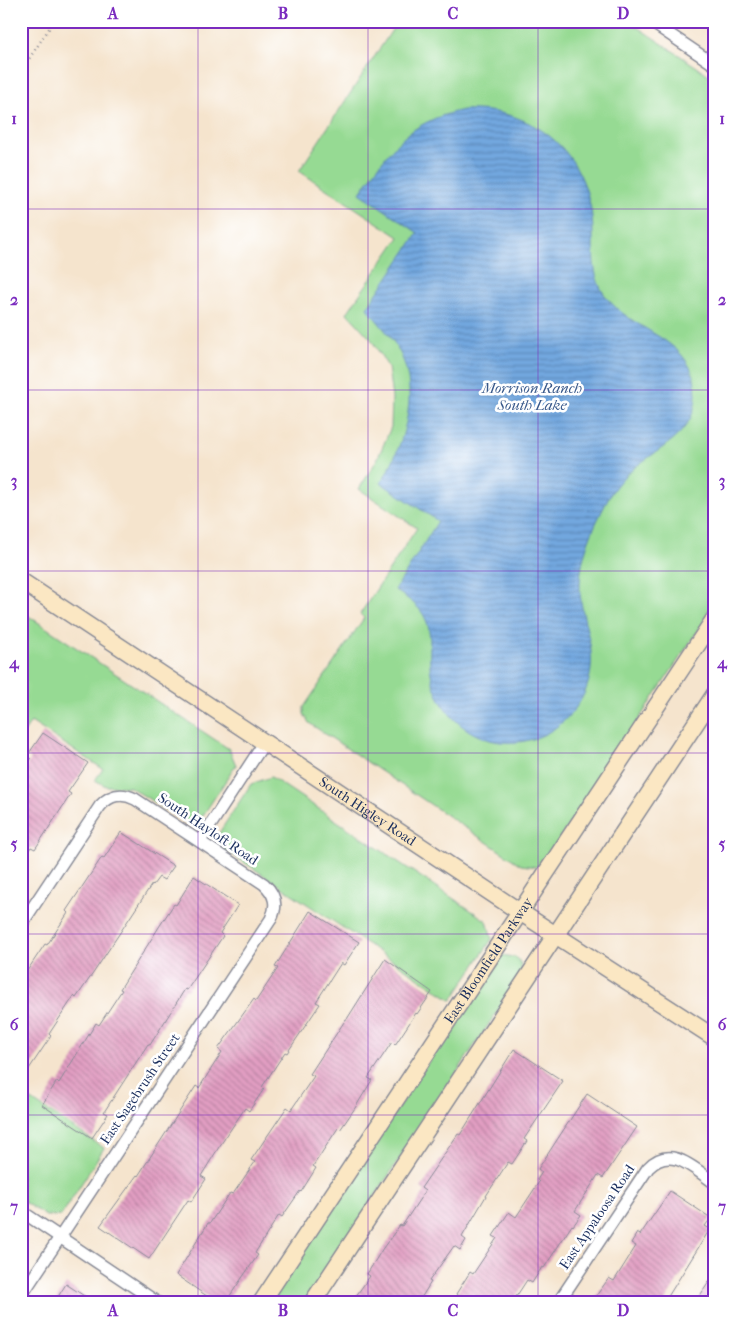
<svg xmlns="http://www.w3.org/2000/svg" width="736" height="1324" font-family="'IM FELL French Canon',serif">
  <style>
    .green { fill: #96da93; stroke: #588478 }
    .water { fill: url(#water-rules); stroke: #466b9e }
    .building { fill: url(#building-back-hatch) }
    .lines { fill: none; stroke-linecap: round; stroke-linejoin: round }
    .street-casing { stroke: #888a96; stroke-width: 14 }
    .secondary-casing { stroke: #888a96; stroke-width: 19 }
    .path { stroke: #888a96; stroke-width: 2.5; stroke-dasharray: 1 4; stroke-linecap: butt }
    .street { stroke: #fff; stroke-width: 11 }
    .secondary { stroke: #fbe7c3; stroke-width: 16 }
    .grid { fill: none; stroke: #7b2cbf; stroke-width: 1; stroke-opacity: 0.55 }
    .labels { text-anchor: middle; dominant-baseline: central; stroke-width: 5; stroke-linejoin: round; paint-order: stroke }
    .street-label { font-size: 14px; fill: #1b2f5e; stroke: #fff }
    .water-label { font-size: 15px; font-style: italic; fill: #39598b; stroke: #fff }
    .neatline { fill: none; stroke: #7b2cbf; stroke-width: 2 }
    .grid-label { font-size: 16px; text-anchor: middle; font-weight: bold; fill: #7b2cbf }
  </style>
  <defs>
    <pattern id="water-rules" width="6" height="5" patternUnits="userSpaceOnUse" patternTransform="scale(1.25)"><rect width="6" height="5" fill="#72a7df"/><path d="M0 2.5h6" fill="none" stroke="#5d88b8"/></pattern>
    <pattern id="building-back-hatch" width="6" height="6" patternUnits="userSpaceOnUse" patternTransform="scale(1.25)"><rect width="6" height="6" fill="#e29ec2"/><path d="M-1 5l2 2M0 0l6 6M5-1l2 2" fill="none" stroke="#b681a1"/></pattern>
  </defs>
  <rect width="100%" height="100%" fill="#fff"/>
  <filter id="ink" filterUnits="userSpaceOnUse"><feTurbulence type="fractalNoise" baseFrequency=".02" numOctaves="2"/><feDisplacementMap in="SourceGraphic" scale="10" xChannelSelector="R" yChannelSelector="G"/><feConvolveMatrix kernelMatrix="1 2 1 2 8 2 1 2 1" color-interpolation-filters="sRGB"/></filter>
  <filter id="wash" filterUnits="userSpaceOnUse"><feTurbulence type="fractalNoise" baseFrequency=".0096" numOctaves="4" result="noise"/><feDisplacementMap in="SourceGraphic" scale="20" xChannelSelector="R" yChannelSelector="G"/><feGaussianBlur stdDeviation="1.12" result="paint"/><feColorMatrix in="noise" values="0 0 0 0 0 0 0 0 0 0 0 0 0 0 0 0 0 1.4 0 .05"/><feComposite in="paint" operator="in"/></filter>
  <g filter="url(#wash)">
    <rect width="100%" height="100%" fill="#f5e4cd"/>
    <g class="green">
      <polygon points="398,21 628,21 715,79 715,605 545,860 537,867 521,865 309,723 304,714 304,707 364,618 360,614 417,528 359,489 377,460 391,427 392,398 388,367 371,339 347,313 399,237 299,171"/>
      <polygon points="21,611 229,749 236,765 200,820 185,822 130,787 106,786 95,780 103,769 31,722 21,737"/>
      <polygon points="271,777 487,921 492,939 452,1000 221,847 217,836 251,784"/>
      <polygon points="503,955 517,958 521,964 522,974 304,1303 269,1303 496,960"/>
      <polygon points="21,1093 104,1148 61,1216 46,1216 21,1200"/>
    </g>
    <path class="water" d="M463,110C531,107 584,148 592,217C595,243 589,271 604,294C632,335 697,336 696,396C694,441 647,451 621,480C614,488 608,497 604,507C592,530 581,556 580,582C579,602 585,620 589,639C597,675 585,706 555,728C537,741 512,746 490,740C456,730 433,701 430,666C429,648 433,630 423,614C417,604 405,597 395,590L438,521L381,483C403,447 420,396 401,355C393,337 379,324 367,308L418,233L360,193C390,149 407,122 463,110Z"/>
    <g id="blocks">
      <g class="building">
        <polygon points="43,733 88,763 68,792 71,794 35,849 31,847 21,861 21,774 31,759 27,756"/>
        <polygon points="121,832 174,866 164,880 159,877 153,885 152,884 94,972 76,998 74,996 49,1034 51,1036 21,1081 21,980 45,944 47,945 68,913 66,911 102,857 104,858"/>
        <polygon points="194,876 238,905 220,933 223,936 187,990 185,989 150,1045 148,1044 104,1112 108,1114 92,1138 42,1105 57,1081 59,1083 96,1023 99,1025 122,990 120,989 159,927 174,904 176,905"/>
        <polygon points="310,911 359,942 344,965 341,963 316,1002 320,1004 287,1053 285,1052 262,1087 264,1089 249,1111 245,1108 219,1147 201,1176 206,1179 191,1202 188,1200 149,1259 100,1226 137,1175 138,1176 196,1086 199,1088 222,1052 218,1049 254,999 256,1001 278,968 275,967"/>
        <polygon points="385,959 432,992 417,1014 416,1013 395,1045 392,1042 368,1078 372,1080 355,1108 340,1130 338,1128 313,1166 316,1168 301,1192 300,1191 282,1217 279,1215 255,1253 258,1255 242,1278 225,1303 217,1303 176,1275 208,1223 210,1223 230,1193 233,1194 255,1162 251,1160 287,1107 291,1110 314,1076 310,1074 346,1019 347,1019"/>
        <polygon points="514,1049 563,1081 524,1139 527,1141 512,1164 508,1162 486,1196 462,1237 466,1240 460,1250 454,1246 429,1281 431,1282 418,1303 351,1303 370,1276 367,1274 383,1248 400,1225 402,1226 425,1191 421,1188 458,1134 460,1135"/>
        <polygon points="587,1094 637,1127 603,1178 598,1175 575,1211 581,1215 573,1226 572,1225 544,1268 542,1267 532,1283 527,1280 512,1303 459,1303 462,1298 456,1294 470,1272 473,1274 497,1238 493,1236 509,1212 516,1217 539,1182 537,1180 542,1172 538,1169"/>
        <polygon points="670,1191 711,1218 705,1226 710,1229 664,1303 591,1303 609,1278 614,1281 636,1246 631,1243 637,1233 640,1235"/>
        <polygon points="715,1273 715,1303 695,1303"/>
        <polygon points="66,1284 95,1303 54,1303"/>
      </g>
    </g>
  </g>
  <g filter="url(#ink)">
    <use href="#blocks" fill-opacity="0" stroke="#888a96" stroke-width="1"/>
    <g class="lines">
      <g class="street-casing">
        <g id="street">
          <polyline points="650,21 715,65"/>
          <polyline points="200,841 264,743"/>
          <path d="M21,925L100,806C110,795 121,792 135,799L264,884C275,894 278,905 271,919L21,1296"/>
          <polyline points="21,1211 158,1303"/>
          <path d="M558,1303L648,1168C671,1144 693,1168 715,1183"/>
        </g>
      </g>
      <g class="secondary-casing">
        <g id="secondary">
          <path id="s1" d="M21,581L520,912L715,1038"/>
          <path id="s2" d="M261,1303L715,618"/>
          <polyline points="312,1303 715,694"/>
        </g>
      </g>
      <polyline class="path" points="21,71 54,21"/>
      <use href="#street" class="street"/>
      <use href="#secondary" class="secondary"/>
    </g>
  </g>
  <path class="grid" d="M198,21V1303M368,21V1303M538,21V1303M21,209H715M21,390H715M21,571H715M21,753H715M21,934H715M21,1115H715"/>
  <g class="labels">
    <g class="street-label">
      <text stroke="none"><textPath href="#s1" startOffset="416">South Higley Road</textPath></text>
      <text transform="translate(208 829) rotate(34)">South Hayloft Road</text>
      <text stroke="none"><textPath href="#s2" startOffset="411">East Bloomfield Parkway</textPath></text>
      <text transform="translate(140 1089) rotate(-56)">East Sagebrush Street</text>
      <text transform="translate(597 1217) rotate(-56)">East Appaloosa Road</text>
    </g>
    <g class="water-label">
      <text x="532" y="388">Morrison Ranch<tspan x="532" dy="17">South Lake</tspan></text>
    </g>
  </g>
  <rect width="736" height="1324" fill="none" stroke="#fff" stroke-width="55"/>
  <rect x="28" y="28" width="680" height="1268" class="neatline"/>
  <g class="grid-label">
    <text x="113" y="19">A</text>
    <text x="283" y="19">B</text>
    <text x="453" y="19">C</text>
    <text x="623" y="19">D</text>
    <text x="14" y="124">1</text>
    <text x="722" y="124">1</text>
    <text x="14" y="305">2</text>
    <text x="722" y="305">2</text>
    <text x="14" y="486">3</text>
    <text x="722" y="486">3</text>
    <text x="14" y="668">4</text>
    <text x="722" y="668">4</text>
    <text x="14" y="849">5</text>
    <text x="722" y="849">5</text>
    <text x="14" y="1030">6</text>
    <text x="722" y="1030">6</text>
    <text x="14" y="1212">7</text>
    <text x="722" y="1212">7</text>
    <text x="113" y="1316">A</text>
    <text x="283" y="1316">B</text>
    <text x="453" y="1316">C</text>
    <text x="623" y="1316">D</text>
  </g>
</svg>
